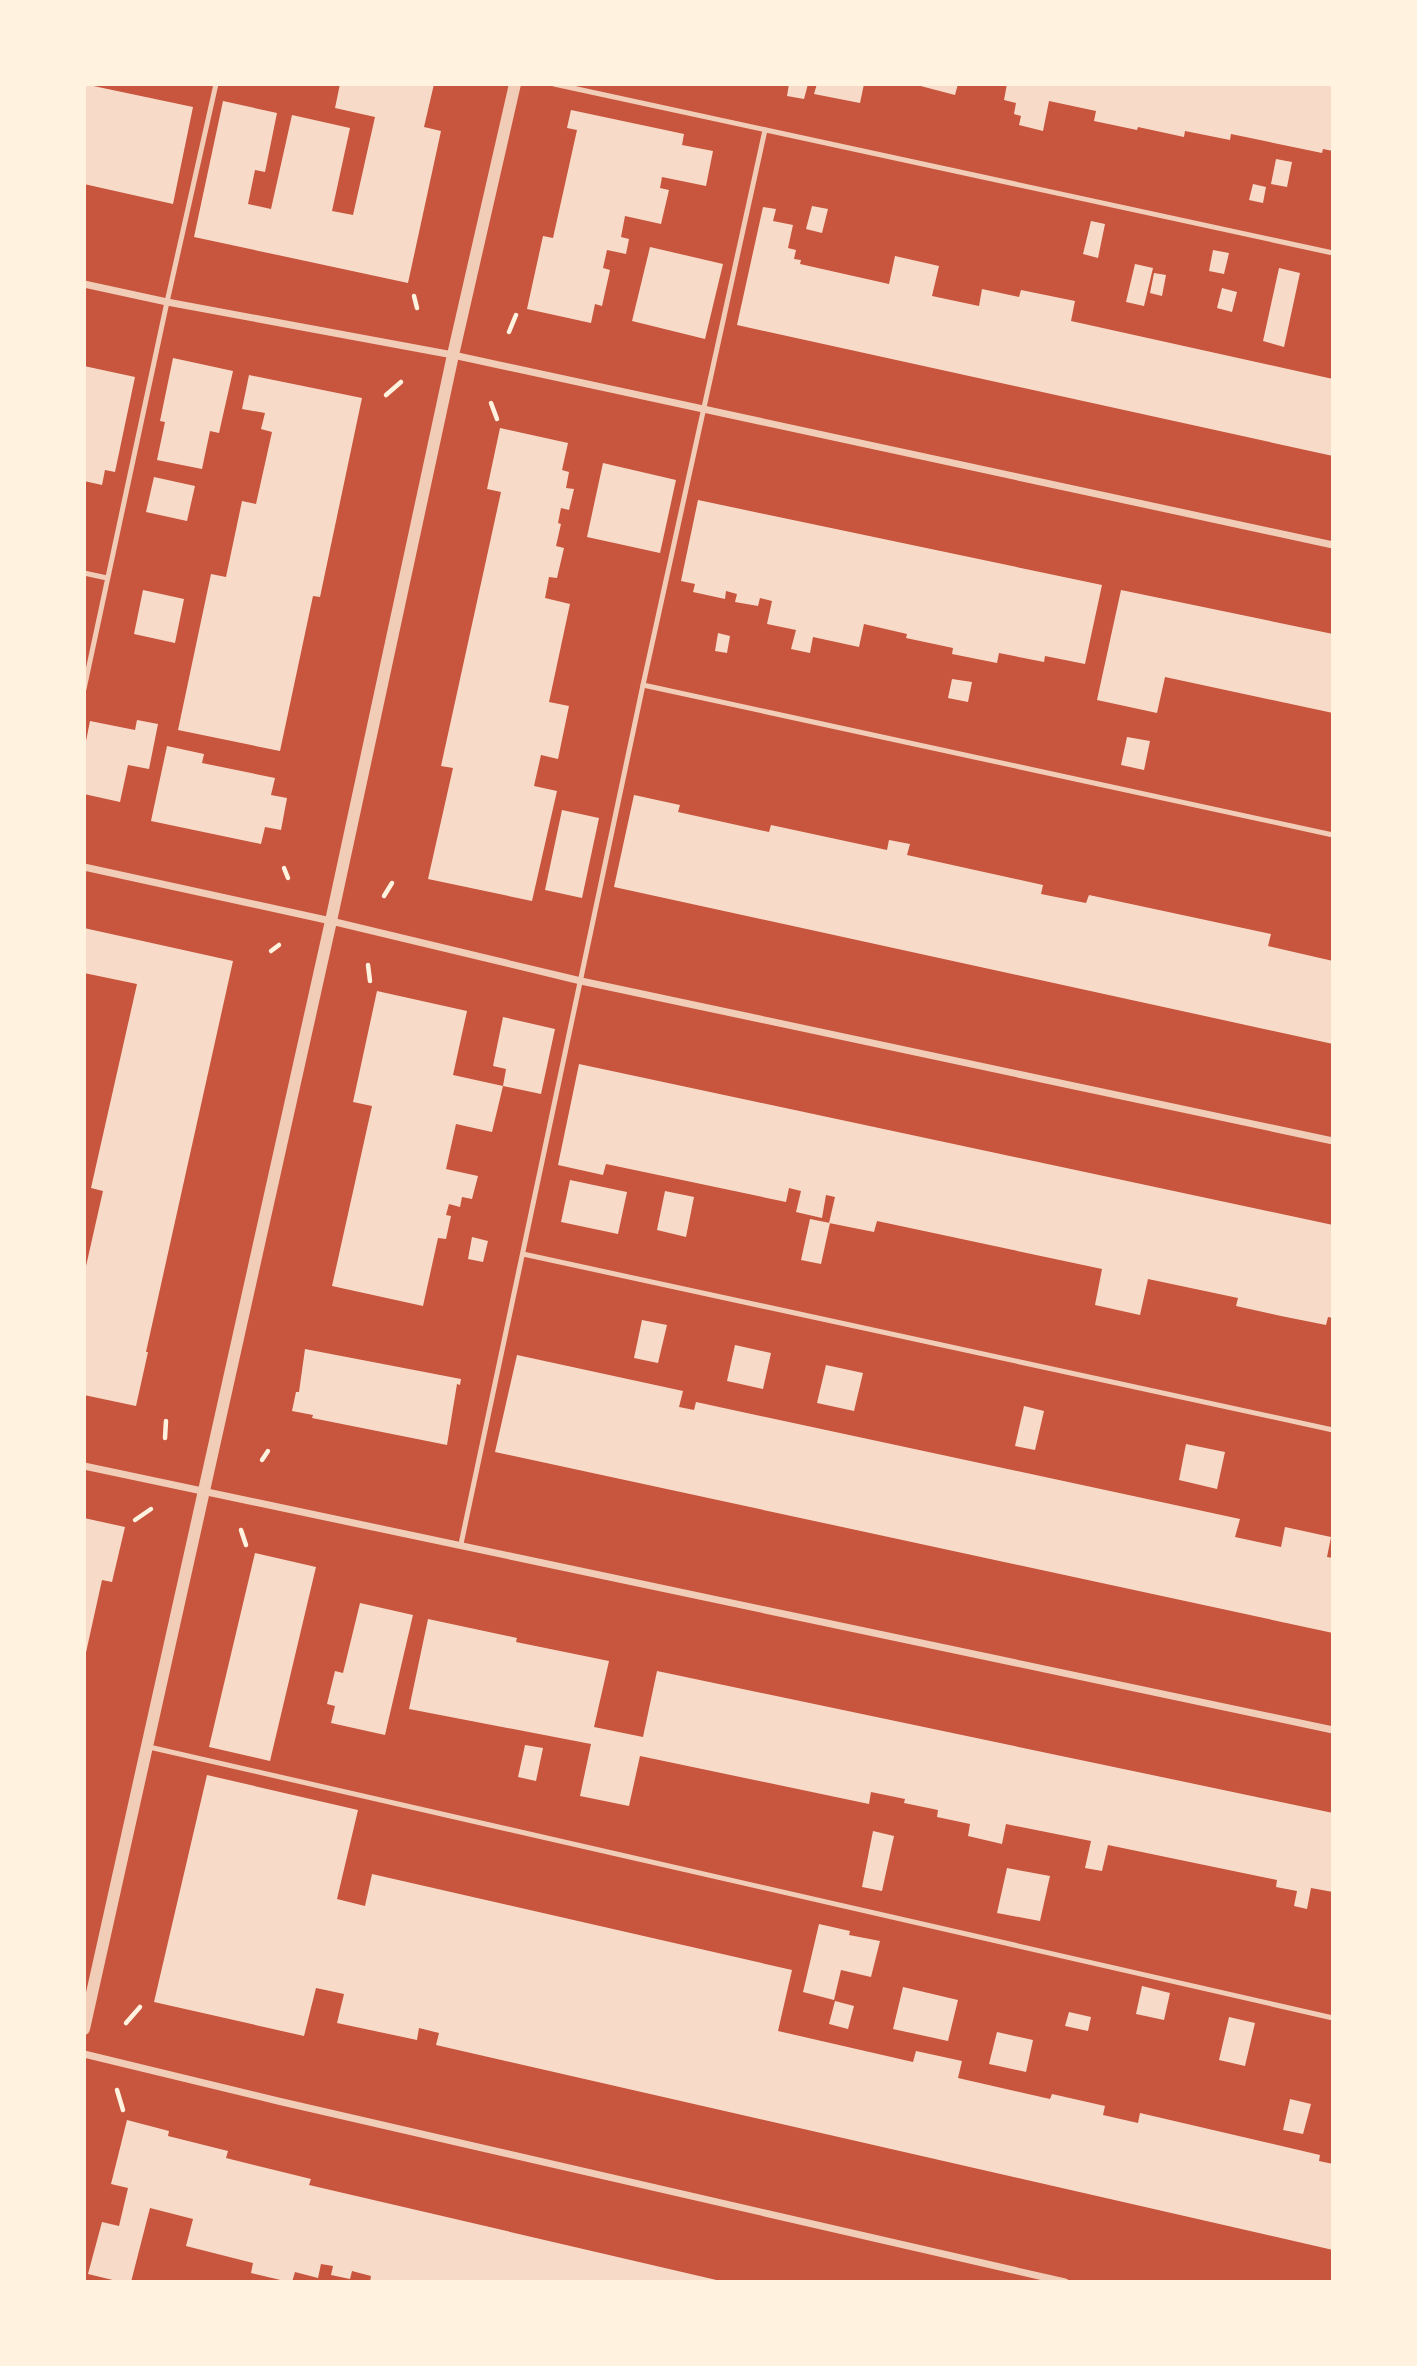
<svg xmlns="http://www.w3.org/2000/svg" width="1417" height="2366" font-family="Poppins,sans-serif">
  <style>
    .building { fill: #f7dbc8 }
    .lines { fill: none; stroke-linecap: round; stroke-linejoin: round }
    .path { stroke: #fff3e0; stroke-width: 4.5 }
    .service { stroke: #f1ccb7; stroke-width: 5 }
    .minor { stroke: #f1ccb7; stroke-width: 7 }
    .tertiary { stroke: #f1ccb7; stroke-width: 12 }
  </style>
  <rect width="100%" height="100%" fill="#c8553d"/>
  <g class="building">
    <polygon points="84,84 193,107 173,204 84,184"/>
    <polygon points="340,84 434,84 424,127 441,131 408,283 194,237 223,101 277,113 265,172 255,170 248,204 271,209 292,115 350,128 332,211 353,215 375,117 335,108"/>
    <polygon points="789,84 808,84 804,99 787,96"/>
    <polygon points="817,84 864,84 860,103 814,94"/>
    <polygon points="913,84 958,84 955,95"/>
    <polygon points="1007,84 1333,84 1333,151 1323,149 1322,153 1231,134 1230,140 1185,131 1184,137 1138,127 1137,130 1094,121 1096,111 1049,101 1043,131 1019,125 1021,116 1014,114 1016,103 1004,100"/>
    <polygon points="571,110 684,134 682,145 713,151 706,186 662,177 660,188 669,190 661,224 625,216 621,237 629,239 626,254 607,250 603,268 610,270 602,306 595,304 591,323 527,309 543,236 553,238 577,130 567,128"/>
    <polygon points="1276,159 1292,162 1287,187 1271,184"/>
    <polygon points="1253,184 1266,187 1263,203 1249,200"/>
    <polygon points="812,206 828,209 822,233 806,229"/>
    <polygon points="763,207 776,209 773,221 793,225 788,248 796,250 794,259 801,260 800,264 889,284 895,256 939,266 932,296 979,306 982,289 1019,297 1021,290 1075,301 1071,321 1333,379 1333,456 737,325"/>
    <polygon points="1091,221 1105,224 1098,258 1083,254"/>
    <polygon points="650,247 723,264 705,339 632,321"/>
    <polygon points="1213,250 1229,253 1224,274 1209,271"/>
    <polygon points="1135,264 1153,268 1144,306 1126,302"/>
    <polygon points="1279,268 1300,273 1284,347 1263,341"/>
    <polygon points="1154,273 1166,275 1162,296 1150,293"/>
    <polygon points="1222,288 1237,292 1232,312 1217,308"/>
    <polygon points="173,358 233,371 219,433 210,431 202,469 157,460 165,422 160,421"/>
    <polygon points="84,366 135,377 115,472 105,470 102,485 84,481"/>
    <polygon points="249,375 362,398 320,597 313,596 280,751 178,730 211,574 226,577 242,501 256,504 272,432 261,429 265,413 242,409"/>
    <polygon points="500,428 568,443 562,470 569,472 566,488 574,489 569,510 561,508 558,523 561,524 556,546 564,548 557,578 549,577 545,598 570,604 549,702 569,706 558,759 541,755 534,786 557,791 532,901 428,879 453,768 441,766 501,492 487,489"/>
    <polygon points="603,463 676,480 660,553 587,537"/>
    <polygon points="154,477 195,486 187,521 146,512"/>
    <polygon points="698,500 1102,585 1085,664 1045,656 1044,662 999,653 997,663 952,654 953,648 906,638 907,634 864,624 859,647 813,637 810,653 791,649 796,630 767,624 772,601 760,598 758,606 735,602 737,594 726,591 725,599 693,592 695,584 681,581"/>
    <polygon points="143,590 184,599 175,643 134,634"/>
    <polygon points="1121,590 1333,634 1333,713 1165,677 1157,713 1097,700"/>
    <polygon points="718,633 730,636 727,653 715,651"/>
    <polygon points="952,679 972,682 968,702 948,698"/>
    <polygon points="137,720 158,724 149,769 128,765 120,802 84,794 84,751 90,721 135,730"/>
    <polygon points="1127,737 1150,741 1144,770 1121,765"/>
    <polygon points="167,746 204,754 202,763 275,778 271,795 287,798 281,830 265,827 261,844 151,821"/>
    <polygon points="634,795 680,805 678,812 769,832 771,825 887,850 889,840 910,844 907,855 1043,885 1041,894 1086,903 1089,895 1271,934 1268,946 1333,961 1333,1044 614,887"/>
    <polygon points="562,810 599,818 582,898 545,890"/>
    <polygon points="84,928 233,961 146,1352 148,1352 136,1406 84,1395 84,1275 103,1191 91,1188 137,984 84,973"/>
    <polygon points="377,991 467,1011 453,1075 503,1086 492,1132 456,1124 446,1169 478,1176 472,1199 462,1197 460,1207 449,1204 446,1215 451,1216 446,1239 438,1238 423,1306 332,1286 372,1106 353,1102"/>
    <polygon points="503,1017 555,1029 541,1094 503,1086 506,1069 493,1066"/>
    <polygon points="579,1064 1333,1225 1333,1318 1328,1317 1326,1325 1281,1316 1236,1306 1238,1298 1148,1279 1140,1315 1095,1305 1102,1269 877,1221 874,1232 829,1223 835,1197 826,1195 822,1218 796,1212 801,1191 789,1188 786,1202 606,1164 603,1175 558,1165"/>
    <polygon points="570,1180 627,1192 618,1234 561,1222"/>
    <polygon points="665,1191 694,1197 686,1237 657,1230"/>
    <polygon points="810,1219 830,1223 821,1264 801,1260"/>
    <polygon points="472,1237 488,1241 483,1262 468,1259"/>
    <polygon points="642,1320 667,1325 658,1363 634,1358"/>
    <polygon points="735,1345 771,1353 763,1389 727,1381"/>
    <polygon points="305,1349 461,1379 460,1385 457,1384 447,1445 312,1418 313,1415 292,1411 296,1392 299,1392"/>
    <polygon points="517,1355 683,1391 679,1407 694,1410 696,1402 1240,1519 1235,1537 1281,1547 1285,1527 1331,1537 1327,1557 1333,1558 1333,1633 495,1452"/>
    <polygon points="826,1365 863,1373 854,1411 817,1403"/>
    <polygon points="1024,1406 1044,1411 1035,1450 1015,1446"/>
    <polygon points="1186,1444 1225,1452 1217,1489 1179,1480"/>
    <polygon points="84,1518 125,1527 112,1582 102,1580 85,1657"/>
    <polygon points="255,1553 316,1567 270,1761 209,1747"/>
    <polygon points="360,1603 413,1615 385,1735 331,1723 335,1706 327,1704 335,1671 343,1673"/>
    <polygon points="428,1619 517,1638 516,1642 609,1661 594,1727 643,1737 657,1671 1333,1813 1333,1892 1311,1888 1307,1909 1294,1906 1297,1891 1276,1887 1277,1880 1108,1845 1102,1871 1085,1868 1091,1841 1006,1824 1002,1844 968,1836 970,1824 937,1817 938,1810 904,1803 905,1799 871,1792 869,1804 640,1756 629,1806 580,1796 591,1744 409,1709"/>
    <polygon points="525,1745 543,1748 536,1781 518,1777"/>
    <polygon points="207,1775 358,1810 337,1899 365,1906 372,1874 792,1970 778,2031 913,2062 916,2051 962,2061 958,2078 1050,2099 1052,2094 1105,2106 1103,2115 1138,2123 1140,2113 1320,2155 1319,2161 1333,2164 1333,2250 436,2045 439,2033 419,2028 417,2040 337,2023 344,1994 316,1988 304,2036 154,2002"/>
    <polygon points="873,1831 894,1836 882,1891 862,1887"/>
    <polygon points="1007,1868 1050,1876 1040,1921 997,1913"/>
    <polygon points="819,1924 850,1931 849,1935 880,1941 871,1977 841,1970 834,2000 803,1992"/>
    <polygon points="1142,1986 1170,1993 1164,2020 1136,2014"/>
    <polygon points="903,1987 958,2000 948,2041 893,2029"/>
    <polygon points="835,2001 854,2006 848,2029 829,2024"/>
    <polygon points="1069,2012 1091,2017 1088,2031 1065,2026"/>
    <polygon points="1229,2017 1255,2023 1245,2066 1219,2060"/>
    <polygon points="997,2032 1033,2040 1026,2072 989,2064"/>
    <polygon points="1290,2099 1311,2104 1303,2134 1283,2130"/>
    <polygon points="127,2120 169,2131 168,2136 228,2151 226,2158 311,2179 309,2185 725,2282 370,2282 371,2276 352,2271 350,2279 331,2275 333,2266 321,2264 318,2278 295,2272 292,2282 289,2282 251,2273 253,2263 186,2246 193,2219 150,2208 131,2282 121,2282 88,2274 102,2222 119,2226 128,2188 111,2184"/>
  </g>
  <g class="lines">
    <g class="path">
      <polyline points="414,296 417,308"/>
      <polyline points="509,332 516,315"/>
      <polyline points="386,395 401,382"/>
      <polyline points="491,403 497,419"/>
      <polyline points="284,868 288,878"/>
      <polyline points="384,896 392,883"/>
      <polyline points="271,951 279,945"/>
      <polyline points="368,965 370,981"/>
      <polyline points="165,1438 166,1421"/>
      <polyline points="262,1460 268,1451"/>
      <polyline points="135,1520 151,1509"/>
      <polyline points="241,1530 246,1545"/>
      <polyline points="126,2023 140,2007"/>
      <polyline points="117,2090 123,2110"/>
    </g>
    <g class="service">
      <polyline points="554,84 1333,253"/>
      <polyline points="84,573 107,578"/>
      <polyline points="643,685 1333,835"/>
      <polyline points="84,689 167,302 216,84"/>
      <polyline points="523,1254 1333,1430"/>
      <polyline points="461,1544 643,685 765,130"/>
      <polyline points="149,1747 1333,2018"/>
    </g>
    <g class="minor">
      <polyline points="84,284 167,302 453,355 1333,545"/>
      <polyline points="84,867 331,921 581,981 1333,1141"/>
      <polyline points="84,1466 1333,1730"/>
      <polyline points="84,2054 278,2101 1065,2282"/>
    </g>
    <polyline class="tertiary" points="84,2029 331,921 453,355 515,84"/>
  </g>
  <rect width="1417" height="2366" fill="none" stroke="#fff3e0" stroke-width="172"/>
</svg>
